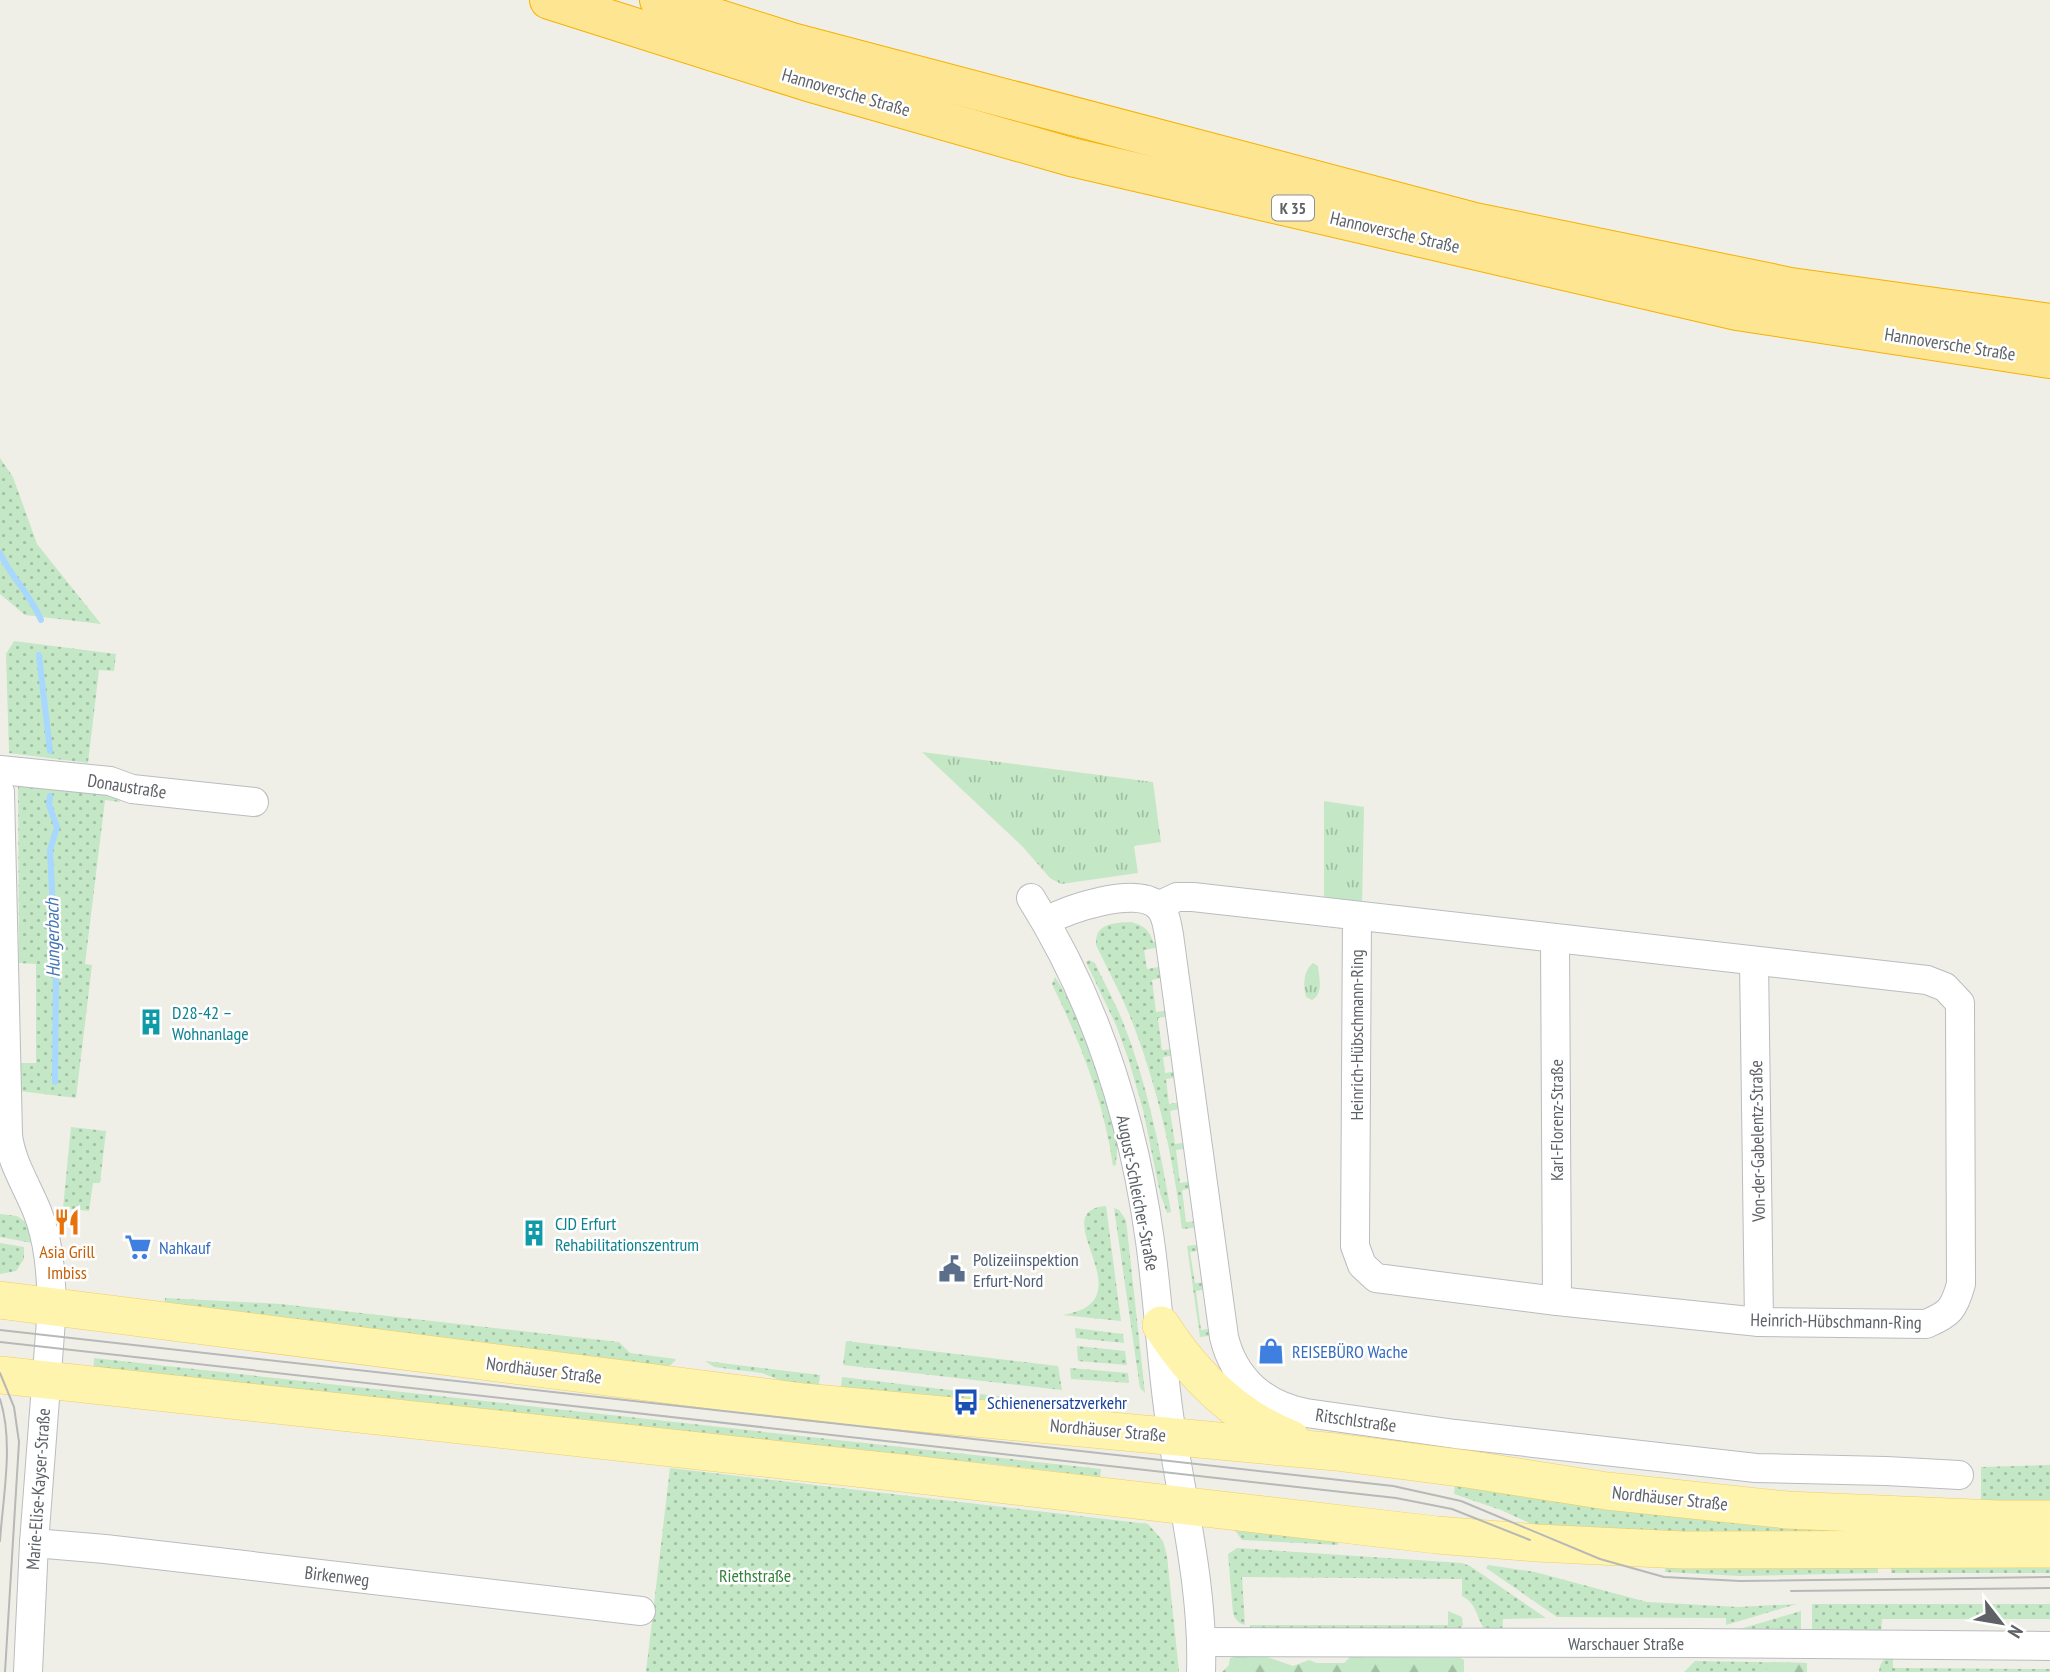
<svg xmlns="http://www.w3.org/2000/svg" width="2050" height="1672" font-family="'PT Sans Narrow',sans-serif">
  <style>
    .grass { fill: url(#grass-dots) }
    .forest { fill: url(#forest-firs) }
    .park { fill: url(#park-tufts) }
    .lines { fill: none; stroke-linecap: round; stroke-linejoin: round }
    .stream { stroke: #a8d7ff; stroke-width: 6 }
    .minor-casing { stroke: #b9bcc0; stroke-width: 30 }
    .major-casing { stroke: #f2cd5f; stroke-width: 38 }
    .highway-casing { stroke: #f7b100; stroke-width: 40 }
    .minor { stroke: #fff; stroke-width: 28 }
    .major { stroke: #fff4ad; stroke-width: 37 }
    .highway { stroke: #fde591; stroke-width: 38 }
    .tram { stroke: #b7b8b8; stroke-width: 2 }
    .labels { text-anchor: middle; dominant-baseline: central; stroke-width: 5; stroke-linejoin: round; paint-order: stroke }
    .shield { fill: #fff; stroke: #8e9195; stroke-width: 2 }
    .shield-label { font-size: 16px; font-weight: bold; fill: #5e6267 }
    .street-label { font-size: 18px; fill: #5e6267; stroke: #fff }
    .culture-label { font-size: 18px; fill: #0d838f; stroke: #fff; text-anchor: start }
    .shop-label { font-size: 18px; fill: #366cbe; stroke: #fff; text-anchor: start }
    .food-label { font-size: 18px; fill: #c56008; stroke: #fff }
    .service-label { font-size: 18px; fill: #4e5e75; stroke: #fff; text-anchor: start }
    .transit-label { font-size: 18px; fill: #164399; stroke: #fff; text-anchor: start }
    .park-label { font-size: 18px; fill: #34813a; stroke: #fff }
    .water-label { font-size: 19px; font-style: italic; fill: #4376b2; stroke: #fff }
  </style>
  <defs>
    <pattern id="grass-dots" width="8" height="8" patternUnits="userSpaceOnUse" patternTransform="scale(1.75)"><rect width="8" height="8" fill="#c4e7c5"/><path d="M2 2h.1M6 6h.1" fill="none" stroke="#a2bfa4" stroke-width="1.8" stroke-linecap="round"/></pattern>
    <pattern id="forest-firs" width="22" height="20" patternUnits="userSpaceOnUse" patternTransform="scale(1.75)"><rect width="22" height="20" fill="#c4e7c5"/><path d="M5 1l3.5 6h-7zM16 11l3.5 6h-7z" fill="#a2bfa4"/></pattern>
    <pattern id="park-tufts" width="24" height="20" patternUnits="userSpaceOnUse" patternTransform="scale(1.75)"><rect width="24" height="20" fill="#c4e7c5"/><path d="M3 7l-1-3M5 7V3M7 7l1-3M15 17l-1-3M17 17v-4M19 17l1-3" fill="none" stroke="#a2bfa4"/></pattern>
  </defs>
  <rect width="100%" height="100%" fill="#f0efe7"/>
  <g class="grass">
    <polygon points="0,458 13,477 37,544 101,624 25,615 0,594"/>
    <polygon points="14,641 116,654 114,671 99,670 88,763 9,753 6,654"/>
    <polygon points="18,783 116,794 120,802 105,800 85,964 92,965 76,1098 19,1091 19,1063 36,1063 36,964 19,963"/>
    <path d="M1131,922C1143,925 1150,930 1153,942L1160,941L1161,947L1144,950L1147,969L1164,966L1165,977L1152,980L1156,1012L1170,1010L1171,1016L1158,1018L1162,1050L1176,1049L1177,1055L1163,1057L1165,1073L1179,1071V1077L1166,1079L1169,1104L1183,1102L1184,1108L1170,1111L1175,1144L1189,1142L1190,1148L1176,1150L1180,1183L1194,1181L1195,1188L1182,1190L1186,1222L1200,1221L1201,1227L1182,1229C1173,1156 1157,1083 1129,1014C1119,990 1107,968 1096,945C1095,923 1113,923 1131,922Z"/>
    <path d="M1089,960L1095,963C1104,983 1115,1002 1123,1022C1147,1083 1160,1148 1171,1212L1167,1213L1160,1193L1143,1110L1129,1061L1116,1025L1086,962Z"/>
    <path d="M1055,977C1081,1015 1112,1097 1117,1143C1118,1150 1116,1158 1116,1165L1113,1166C1104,1101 1080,1042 1052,984Z"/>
    <polygon points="71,1127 106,1131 100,1183 93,1183 89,1211 63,1208"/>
    <path d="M1106,1206L1121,1321L1062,1315C1151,1302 1041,1211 1106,1206Z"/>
    <polygon points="1114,1208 1119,1210 1126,1220 1145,1393 1140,1388"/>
    <polygon points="0,1214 17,1216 30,1225 32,1243 0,1237"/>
    <polygon points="0,1243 24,1247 24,1259 16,1271 0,1274"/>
    <polygon points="1203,1244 1204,1250 1190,1252 1195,1283 1208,1282 1209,1289 1196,1291 1201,1330 1215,1328 1216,1335 1200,1337 1187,1246"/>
    <polygon points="165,1298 281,1304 619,1342 630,1353 676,1359 671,1365 664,1368 164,1308"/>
    <polygon points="1075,1328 1123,1334 1124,1343 1076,1338"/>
    <polygon points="846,1341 1058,1366 1062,1390 843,1365"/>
    <polygon points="1077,1346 1125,1351 1127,1365 1078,1361"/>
    <polygon points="94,1358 1101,1469 1100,1477 984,1463 899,1462 93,1375"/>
    <polygon points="705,1361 820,1375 819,1384 815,1388 787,1383 762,1373 714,1367"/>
    <polygon points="1070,1368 1128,1373 1129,1383 1071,1379"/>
    <polygon points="842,1377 975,1393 974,1401 846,1392 841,1387"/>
    <polygon points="980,1394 1092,1406 1101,1409 1105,1414 979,1402"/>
    <polygon points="2050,1465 2050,1508 1981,1507 1981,1467"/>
    <polygon points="670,1468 1148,1524 1163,1541 1167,1556 1179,1672 646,1672"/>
    <polygon points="1456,1477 1877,1526 1877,1538 1551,1533 1501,1510 1454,1494"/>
    <polygon points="1234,1529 1338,1540 1338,1545 1242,1540"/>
    <path d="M1237,1548L1462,1563L1470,1566L1546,1618L1503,1619L1502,1634L1486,1631C1476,1619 1478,1604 1462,1596V1579L1242,1577L1245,1625C1238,1623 1235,1619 1233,1613L1228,1554Z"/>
    <polygon points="2050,1560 2050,1573 1891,1573 1891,1561"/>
    <polygon points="1878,1561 1878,1573 1740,1576 1665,1572 1666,1562"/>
    <polygon points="1488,1565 1535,1572 1647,1602 1738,1607 1797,1604 1726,1625 1726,1618 1557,1617 1486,1568"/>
    <polygon points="1812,1604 2050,1604 2050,1619 1882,1619 1881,1635 1812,1635"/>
    <polygon points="1448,1611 1462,1617 1463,1625 1459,1631 1250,1633 1250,1625 1448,1625"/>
    <polygon points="1801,1611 1801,1635 1736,1630"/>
    <path d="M1893,1654V1668L2050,1669V1672H1879C1880,1662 1884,1658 1893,1654Z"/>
    <polygon points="1695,1661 1807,1663 1807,1672 1684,1672"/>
  </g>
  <g class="forest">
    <polygon points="1236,1656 1267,1657 1293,1666 1309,1660 1317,1663 1344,1663 1350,1657 1461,1658 1464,1660 1464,1672 1222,1672 1229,1665 1230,1658"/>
    <polygon points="1770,1662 1807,1663 1807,1672 1765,1672"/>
  </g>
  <g class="park">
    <polygon points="922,752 1153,782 1161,842 1134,846 1138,873 1061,884 1050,878 1022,846"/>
    <polygon points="1324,801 1364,807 1362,906 1324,900"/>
    <path d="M1313,963L1318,966C1319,978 1324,994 1312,1000L1306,997C1303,985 1303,971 1313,963Z"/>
  </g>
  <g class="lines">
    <g class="stream">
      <path d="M0,553C11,578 30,593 41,620"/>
      <polyline points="39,655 50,751"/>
      <polyline points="50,796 49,805 57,827 50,850 56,971 55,1082"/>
    </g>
    <g class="minor-casing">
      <g id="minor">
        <polyline points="0,770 110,781 132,789 254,802"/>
        <path d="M0,792L8,1135C11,1162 27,1186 37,1211C49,1241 51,1274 52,1307L34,1543L28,1672"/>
        <path d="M1031,898C1097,1003 1133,1118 1150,1241C1158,1299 1161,1357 1169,1415C1181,1498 1204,1588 1201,1672"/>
        <path d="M1158,906L1177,897H1193L1927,980L1945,987L1960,1003L1961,1284C1954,1309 1950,1314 1926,1324L1759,1322L1557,1301L1376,1278L1362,1265L1355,1246L1357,916"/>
        <path d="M1046,921C1069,909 1134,886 1157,905C1166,912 1167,925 1169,935L1224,1337C1234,1379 1264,1405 1306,1413L1455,1434L1756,1468L1886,1471L1959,1475"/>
        <polyline points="1555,939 1557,1301"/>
        <polyline points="1754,961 1759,1322"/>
        <polyline points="34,1543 105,1549 641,1611"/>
        <polyline points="1202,1642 1689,1643 2050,1646"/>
      </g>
    </g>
    <g class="major-casing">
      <g id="major">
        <polyline points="0,1300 804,1402 1336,1452 1467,1469 1607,1491 1787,1510 1997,1519 2050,1519"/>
        <path d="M1161,1325C1193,1375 1234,1417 1291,1439"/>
        <polyline points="0,1375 911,1474 1437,1535 1537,1543 1682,1550 2050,1549"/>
      </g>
    </g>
    <g class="highway-casing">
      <g id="highway">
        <polyline points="549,0 808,82 1071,157 1737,311 2050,359"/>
        <polyline points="659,0 792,42 1475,222 1791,287 2050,323"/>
      </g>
    </g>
    <use href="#minor" class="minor"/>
    <use href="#major" class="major"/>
    <use href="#highway" class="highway"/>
    <g class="tram">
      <polyline points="0,1330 1393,1486 1461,1501 1600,1559 1664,1577 1740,1581 2050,1577"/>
      <polyline points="0,1342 1396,1498 1452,1509 1530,1540"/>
      <polyline points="0,1373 14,1407 19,1442 5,1672"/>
      <path d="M0,1399C14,1443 3,1495 0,1541"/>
      <polyline points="1791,1591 2050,1588"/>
    </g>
  </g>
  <defs>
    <g id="building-bare" transform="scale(2.1)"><path d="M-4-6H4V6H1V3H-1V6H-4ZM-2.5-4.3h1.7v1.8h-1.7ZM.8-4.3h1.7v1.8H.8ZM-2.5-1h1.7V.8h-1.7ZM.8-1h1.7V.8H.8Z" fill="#0f9aa8" stroke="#fff" stroke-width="2.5" paint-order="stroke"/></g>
    <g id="restaurant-bare" transform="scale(2.1)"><path d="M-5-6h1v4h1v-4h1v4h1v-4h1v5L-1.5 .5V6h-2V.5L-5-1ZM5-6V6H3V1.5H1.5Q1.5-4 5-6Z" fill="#e8710a" stroke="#fff" stroke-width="2.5" paint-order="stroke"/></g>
    <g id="supermarket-bare" transform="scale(2.1)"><path d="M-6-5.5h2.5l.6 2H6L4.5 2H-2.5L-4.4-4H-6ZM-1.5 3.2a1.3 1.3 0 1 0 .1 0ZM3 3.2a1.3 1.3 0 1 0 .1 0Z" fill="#3f7fe0" stroke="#fff" stroke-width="2.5" paint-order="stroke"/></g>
    <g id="civic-bare" transform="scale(2.1)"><path d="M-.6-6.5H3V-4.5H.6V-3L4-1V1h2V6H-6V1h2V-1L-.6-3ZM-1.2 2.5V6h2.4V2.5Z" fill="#5c6f8a" stroke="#fff" stroke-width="2.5" paint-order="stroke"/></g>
    <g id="shop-bare" transform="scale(2.1)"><path d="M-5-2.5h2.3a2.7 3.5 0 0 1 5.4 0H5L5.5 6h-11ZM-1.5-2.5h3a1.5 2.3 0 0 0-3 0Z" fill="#3f7fe0" stroke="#fff" stroke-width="2.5" paint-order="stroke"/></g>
    <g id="bus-bare" transform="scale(2.1)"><path d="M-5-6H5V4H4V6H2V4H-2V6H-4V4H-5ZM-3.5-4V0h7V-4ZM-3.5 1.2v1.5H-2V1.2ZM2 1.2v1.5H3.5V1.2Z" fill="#1a4fb4" stroke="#fff" stroke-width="2.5" paint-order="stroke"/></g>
  </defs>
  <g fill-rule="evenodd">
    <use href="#building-bare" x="151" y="1022"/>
    <use href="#restaurant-bare" x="67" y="1222"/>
    <use href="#building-bare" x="534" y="1233"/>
    <use href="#supermarket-bare" x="138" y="1247"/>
    <use href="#civic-bare" x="952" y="1269"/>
    <use href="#shop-bare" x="1271" y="1351"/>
    <use href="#bus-bare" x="966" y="1402"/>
  </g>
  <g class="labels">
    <rect class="shield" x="1272" y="195.5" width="42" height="25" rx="5"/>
    <g class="shield-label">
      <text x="1293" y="208">K 35</text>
    </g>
    <g class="street-label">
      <text transform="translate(846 92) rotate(16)">Hannoversche Straße</text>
      <text transform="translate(1395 232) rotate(13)">Hannoversche Straße</text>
      <text transform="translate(1950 344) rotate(9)">Hannoversche Straße</text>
      <text transform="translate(127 786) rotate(9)">Donaustraße</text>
      <text transform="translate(1356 1035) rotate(-90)">Heinrich-Hübschmann-Ring</text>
      <text transform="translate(1556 1120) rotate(-90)">Karl-Florenz-Straße</text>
      <text transform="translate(1757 1141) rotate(-91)">Von-der-Gabelentz-Straße</text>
      <text transform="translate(1138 1193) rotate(79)">August-Schleicher-Straße</text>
      <text transform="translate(1836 1321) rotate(1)">Heinrich-Hübschmann-Ring</text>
      <text transform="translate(544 1370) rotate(7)">Nordhäuser Straße</text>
      <text transform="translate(1356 1420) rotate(8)">Ritschlstraße</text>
      <text transform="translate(1108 1430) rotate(5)">Nordhäuser Straße</text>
      <text transform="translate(38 1489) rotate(-86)">Marie-Elise-Kayser-Straße</text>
      <text transform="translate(1670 1498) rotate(6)">Nordhäuser Straße</text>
      <text transform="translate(337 1576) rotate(7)">Birkenweg</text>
      <text x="1626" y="1643">Warschauer Straße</text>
    </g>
    <g class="culture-label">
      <text x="172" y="1012">D28-42 –<tspan x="172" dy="21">Wohnanlage</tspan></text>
      <text x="555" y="1223">CJD Erfurt<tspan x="555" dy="21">Rehabilitationszentrum</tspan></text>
    </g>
    <g class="shop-label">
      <text x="159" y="1247">Nahkauf</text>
      <text x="1292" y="1351">REISEBÜRO Wache</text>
    </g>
    <g class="food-label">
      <text x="67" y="1251">Asia Grill<tspan x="67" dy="21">Imbiss</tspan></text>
    </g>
    <g class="service-label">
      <text x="973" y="1259">Polizeiinspektion<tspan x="973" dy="21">Erfurt-Nord</tspan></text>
    </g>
    <g class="transit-label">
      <text x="987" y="1402">Schienenersatzverkehr</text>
    </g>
    <g class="park-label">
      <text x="755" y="1575">Riethstraße</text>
    </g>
    <g class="water-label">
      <text transform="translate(52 938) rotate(-91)">Hungerbach</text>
    </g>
  </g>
  <g transform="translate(2001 1623) rotate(121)" stroke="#ffffff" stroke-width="5" paint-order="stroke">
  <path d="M0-5L12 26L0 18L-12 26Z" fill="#5e6267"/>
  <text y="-10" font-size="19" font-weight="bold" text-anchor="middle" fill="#5e6267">N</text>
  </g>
</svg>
